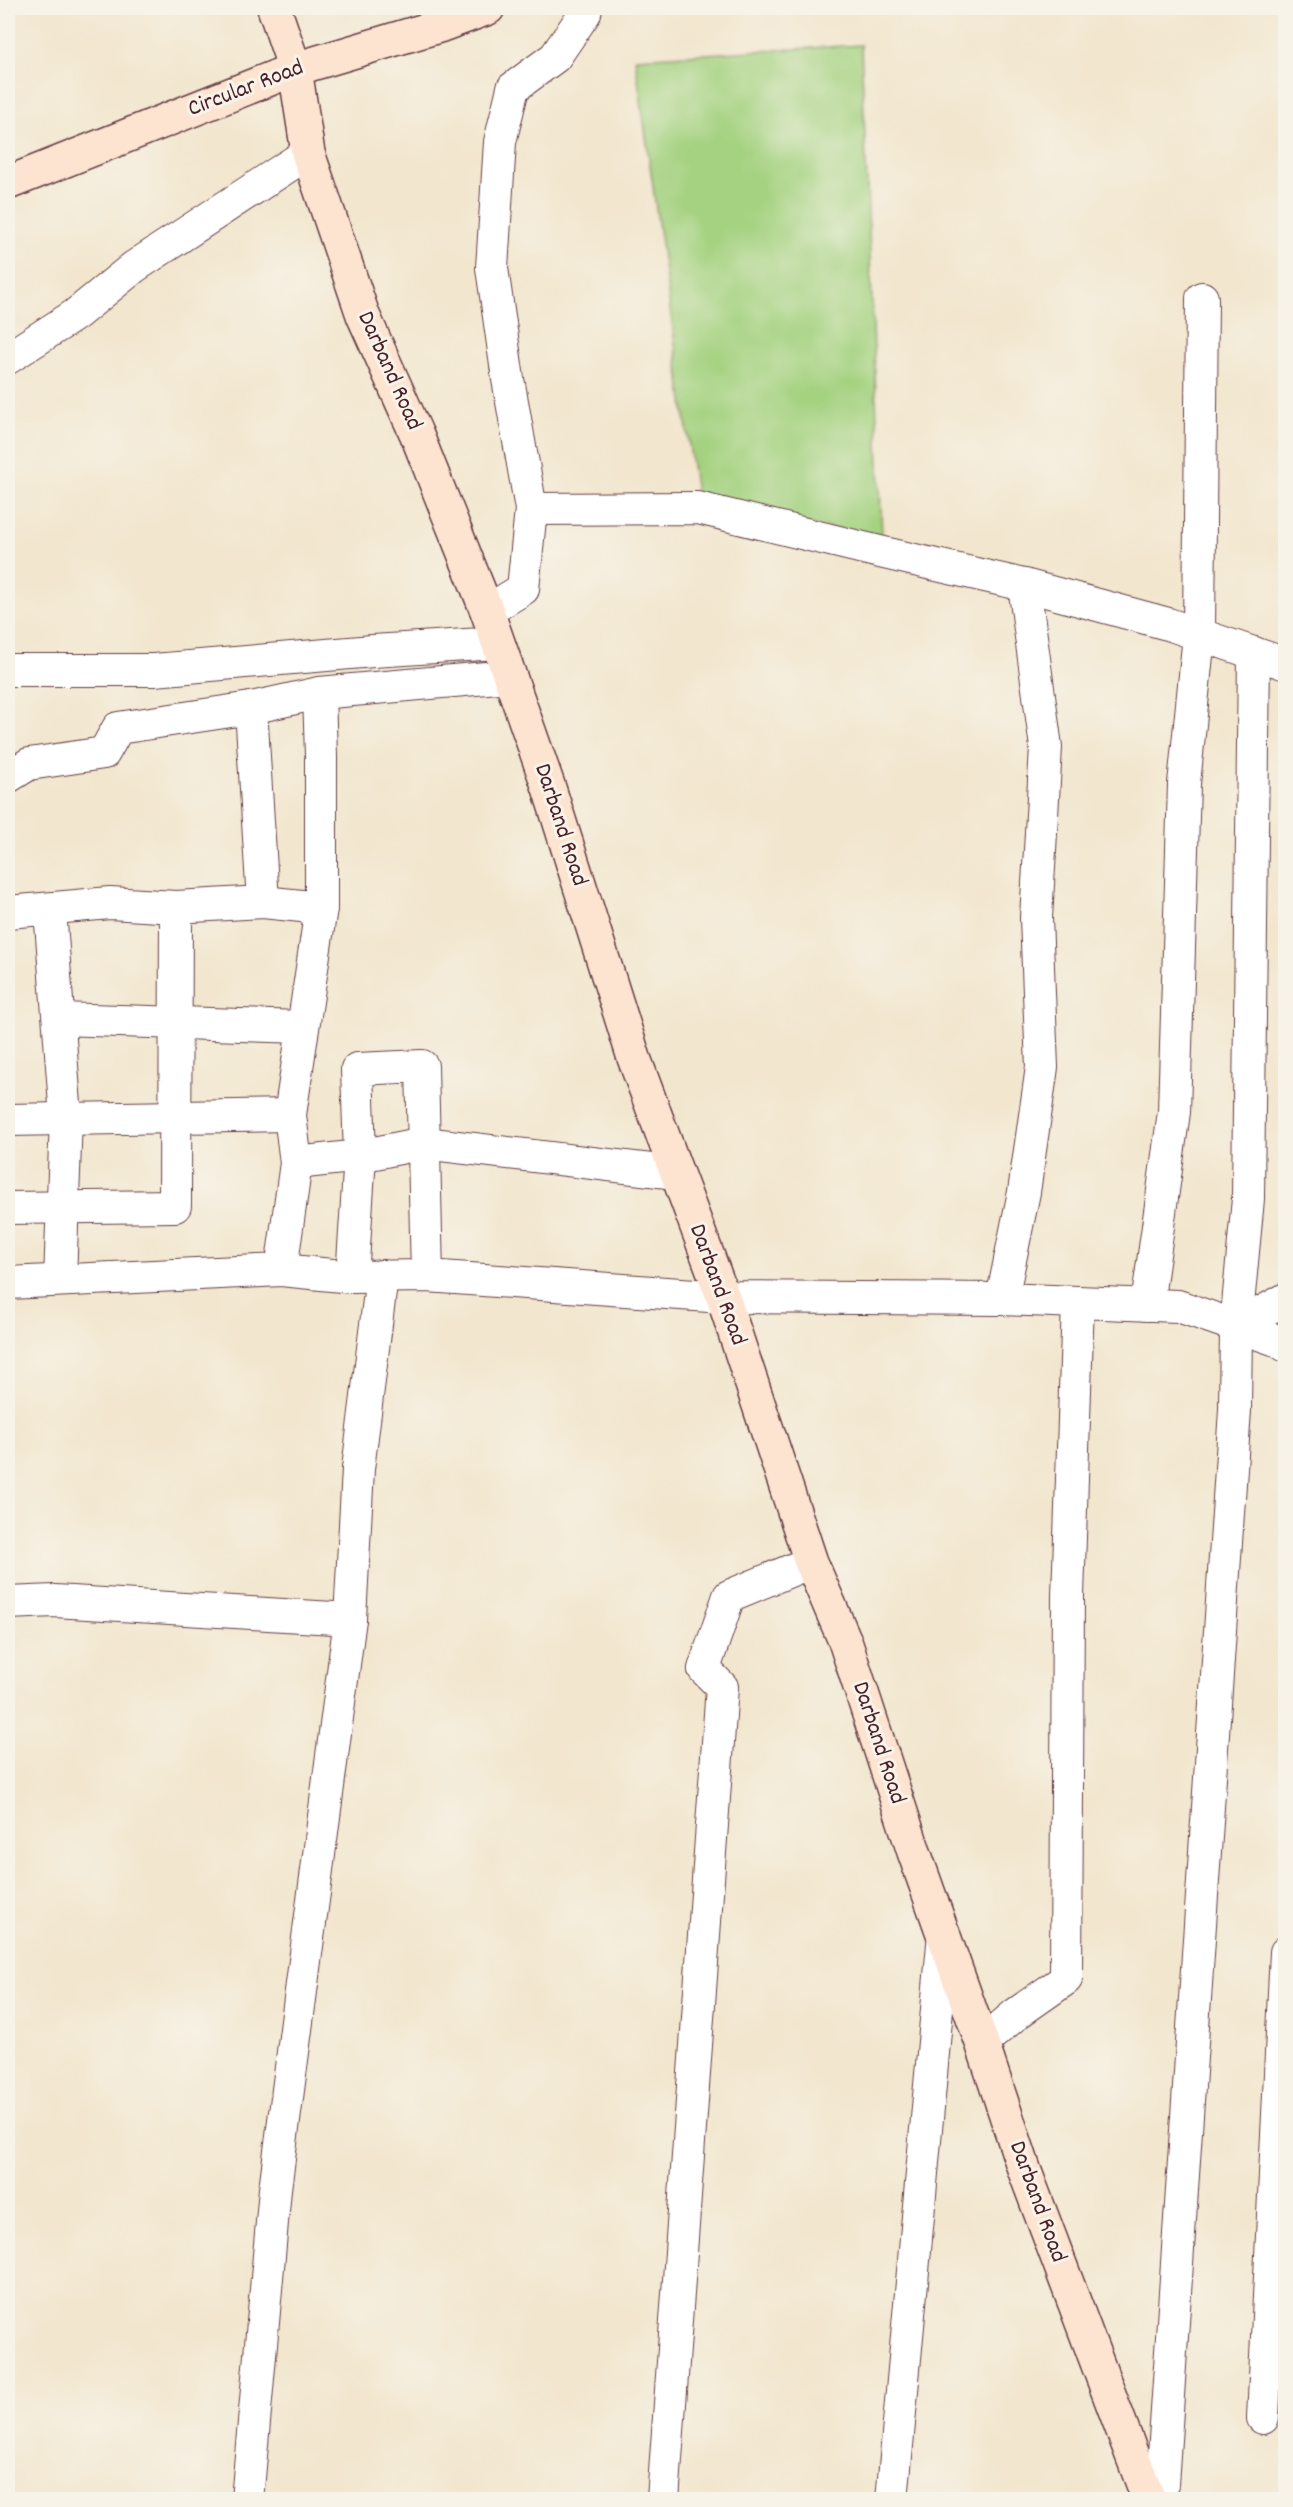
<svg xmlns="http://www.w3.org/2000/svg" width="1293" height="2507" font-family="Dekko,sans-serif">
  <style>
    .green { fill: #a4d280; stroke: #777856; stroke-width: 1.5 }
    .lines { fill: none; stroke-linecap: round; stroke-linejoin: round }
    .minor-casing { stroke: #633d43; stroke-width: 34 }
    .secondary-casing { stroke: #633d43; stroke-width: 36 }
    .minor { stroke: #fff; stroke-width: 32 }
    .secondary { stroke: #fde4d1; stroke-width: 33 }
    .labels { text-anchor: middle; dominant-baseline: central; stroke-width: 6; stroke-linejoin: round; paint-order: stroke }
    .street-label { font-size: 24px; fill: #4a1f2b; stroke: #f7f3e8 }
  </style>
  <rect width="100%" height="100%" fill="#f7f3e8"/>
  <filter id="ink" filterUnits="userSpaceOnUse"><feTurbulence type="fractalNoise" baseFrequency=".0167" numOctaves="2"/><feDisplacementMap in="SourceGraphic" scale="12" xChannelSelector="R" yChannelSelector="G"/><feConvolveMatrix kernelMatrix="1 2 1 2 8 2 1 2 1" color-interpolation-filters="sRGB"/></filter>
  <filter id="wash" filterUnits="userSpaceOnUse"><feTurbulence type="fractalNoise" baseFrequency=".008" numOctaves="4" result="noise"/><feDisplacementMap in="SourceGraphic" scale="24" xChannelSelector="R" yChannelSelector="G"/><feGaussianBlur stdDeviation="1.35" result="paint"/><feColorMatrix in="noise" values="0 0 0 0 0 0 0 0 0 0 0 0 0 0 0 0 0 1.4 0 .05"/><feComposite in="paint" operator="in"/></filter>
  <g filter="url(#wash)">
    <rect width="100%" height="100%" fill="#f2e6ce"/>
    <polygon class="green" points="861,45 882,536 698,508 635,58"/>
  </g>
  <g filter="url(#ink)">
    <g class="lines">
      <g class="minor-casing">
        <g id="minor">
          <polyline points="8,358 75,315 134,267 308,153"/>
          <polyline points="531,509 698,508 884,553 1024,585 1168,624 1286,664"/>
          <polyline points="487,611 523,589 531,509 508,379 492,268 500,142 513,88 555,57 585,13 586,8"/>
          <polyline points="8,670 154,670 373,651 497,643"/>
          <polyline points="251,708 263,902"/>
          <polyline points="8,777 29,764 104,753 118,728 251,708 319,693 509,676"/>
          <polyline points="50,910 66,1118 60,1280"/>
          <polyline points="8,912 110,903 176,907 263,902 321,908"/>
          <polyline points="60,1019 303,1027"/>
          <polyline points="8,1120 290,1115"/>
          <polyline points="296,1163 360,1156 424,1143 676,1173"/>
          <polyline points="8,1208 175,1206 176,907"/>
          <polyline points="281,1270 296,1163 290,1115 321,908 321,756 319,693"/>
          <polyline points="352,1277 360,1156 357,1069 422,1066 427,1276"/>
          <polyline points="8,1283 281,1270 352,1277 427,1276 723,1297 1002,1299 1178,1306 1276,1340 1286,1346"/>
          <polyline points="1002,1299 1024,1192 1042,1067 1036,918 1046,747 1024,585"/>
          <polyline points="1147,1305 1174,1112 1184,784 1199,635 1202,298"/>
          <polyline points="1236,1326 1248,1199 1254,653"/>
          <polyline points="8,1603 55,1601 350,1619"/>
          <polyline points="982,2043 1016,2014 1066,1979 1068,1596 1078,1302"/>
          <polyline points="1263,2418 1286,1952"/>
          <polyline points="1162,2484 1235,1410 1236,1326 1286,1299"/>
          <polyline points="247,2500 275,2189 350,1619 358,1469 382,1276"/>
          <polyline points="663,2500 722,1687 704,1669 729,1596 811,1562"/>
          <polyline points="892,2500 944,1933"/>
        </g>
      </g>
      <g class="secondary-casing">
        <g id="secondary">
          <polyline points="274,8 295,69 308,153 363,315 416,433 487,611 549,788 634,1058 723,1297 811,1562 845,1641 914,1852 982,2043 1024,2169 1149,2500"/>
          <polyline points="8,183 295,69 439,26 488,8"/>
        </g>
      </g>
      <use href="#minor" class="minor"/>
      <use href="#secondary" class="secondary"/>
    </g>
  </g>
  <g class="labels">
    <g class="street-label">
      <text transform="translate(246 89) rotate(-21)">Circular Road</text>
      <text transform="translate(389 371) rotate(66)">Darband Road</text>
      <text transform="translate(560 825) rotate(72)">Darband Road</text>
      <text transform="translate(717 1285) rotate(70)">Darband Road</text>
      <text transform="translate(878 1743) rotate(72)">Darband Road</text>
      <text transform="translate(1037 2202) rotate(70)">Darband Road</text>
    </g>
  </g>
  <rect width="1293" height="2507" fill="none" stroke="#f7f3e8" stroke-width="30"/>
</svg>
